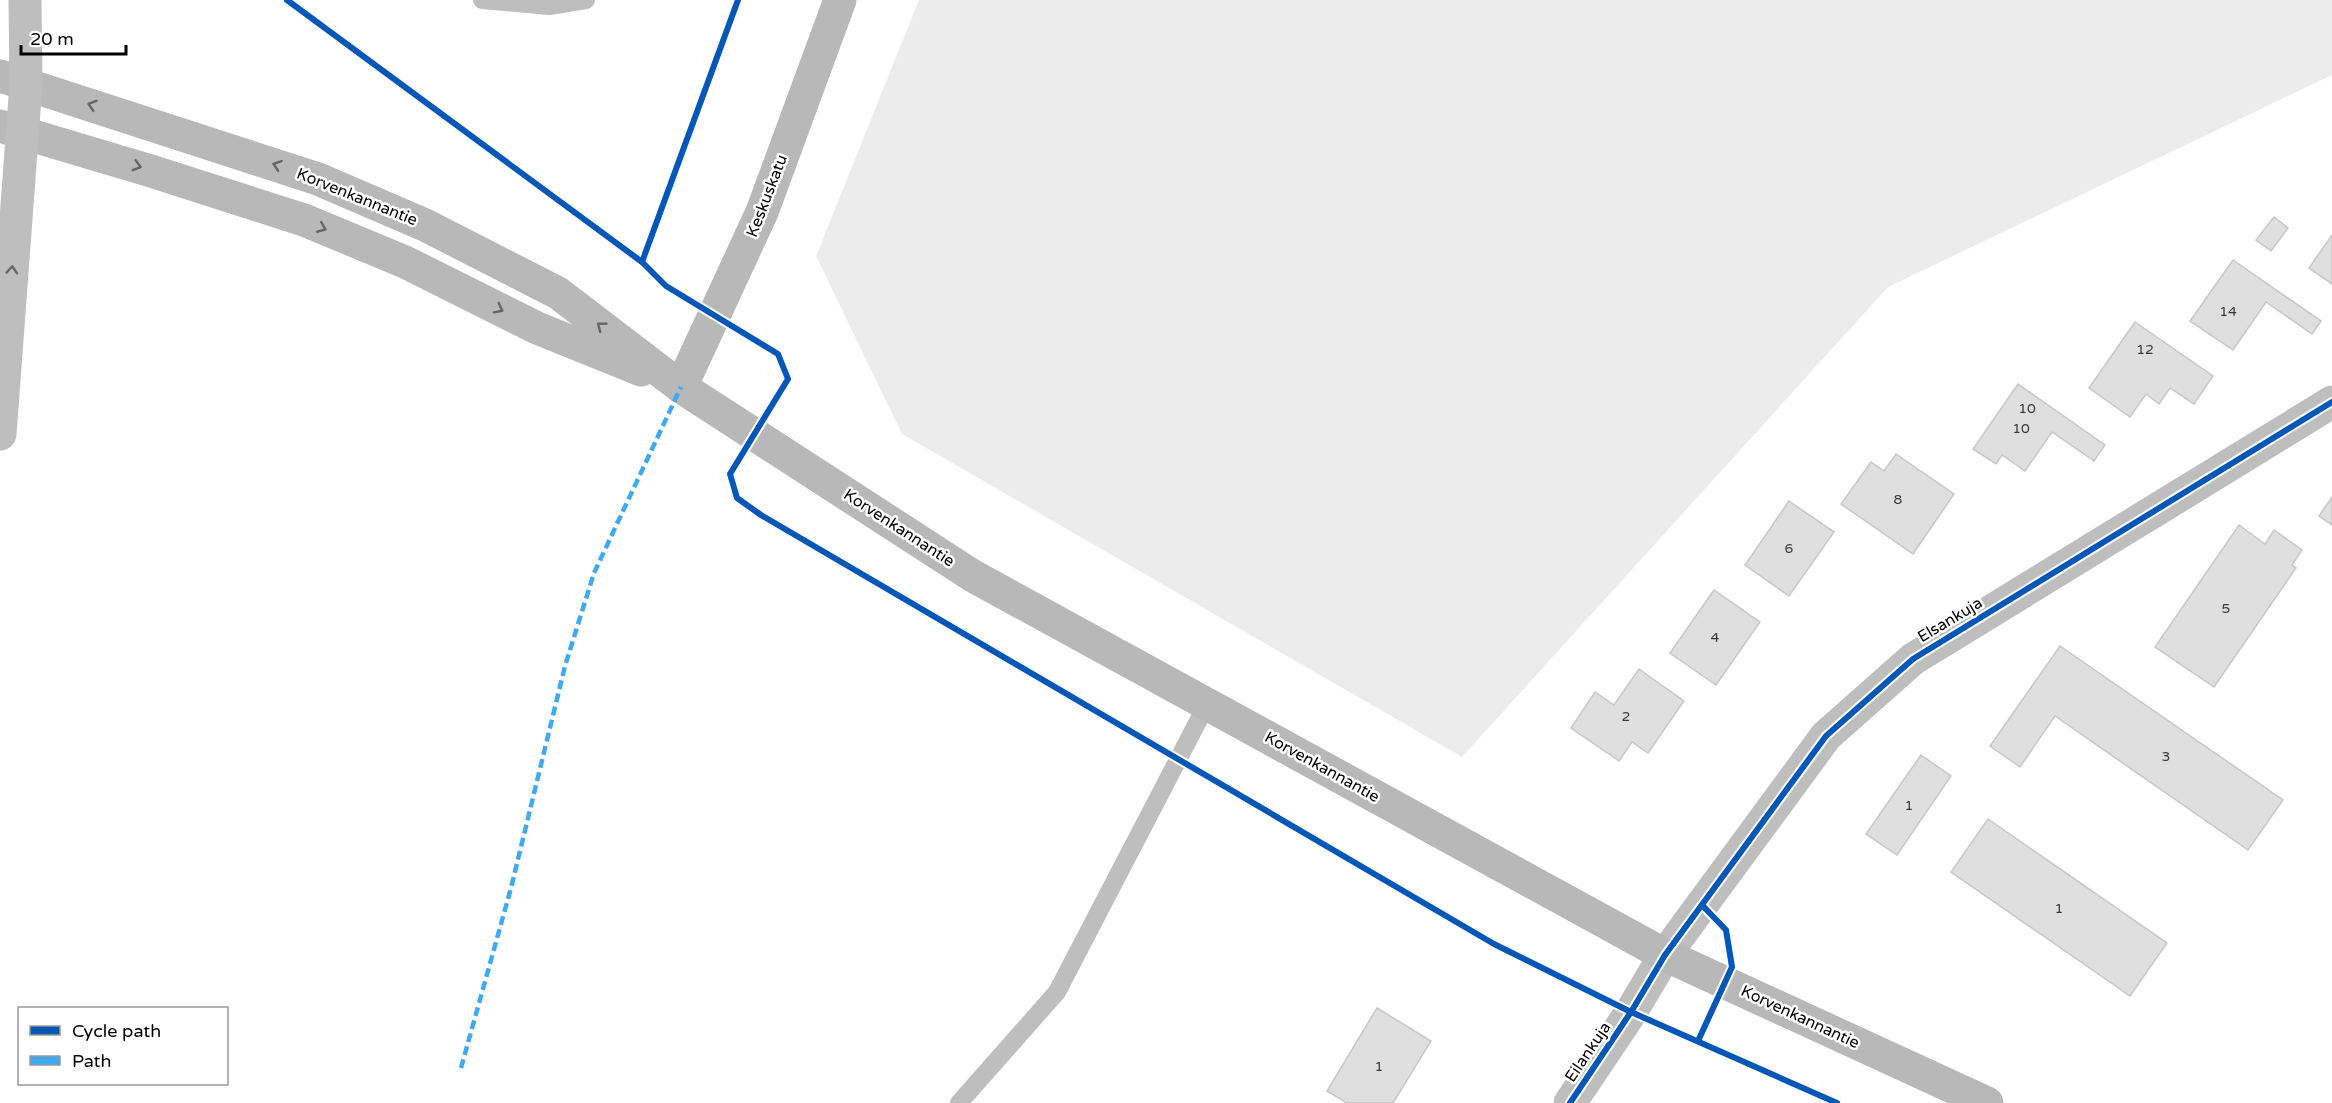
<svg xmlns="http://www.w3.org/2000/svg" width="2332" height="1103" font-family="'Varela Round',sans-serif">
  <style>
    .green { fill: #ececec }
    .building { fill: #dfdfdf; stroke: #c7c7c7; stroke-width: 1.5 }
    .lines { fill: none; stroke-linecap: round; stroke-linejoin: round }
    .service { stroke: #bebebe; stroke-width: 18 }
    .minor { stroke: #bebebe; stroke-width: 33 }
    .secondary { stroke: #b8b8b8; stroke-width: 33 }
    .trunk { stroke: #bebebe; stroke-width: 33 }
    .quiet { stroke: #3fa9f5; stroke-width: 4.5; stroke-dasharray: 9 4.5; stroke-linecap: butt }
    .cycleway-casing { stroke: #fff; stroke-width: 10 }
    .cycleway { stroke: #0057b8; stroke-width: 6 }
    .oneway { stroke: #656565 }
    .oneway2 { stroke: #686868 }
    .labels { text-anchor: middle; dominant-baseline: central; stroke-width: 5; stroke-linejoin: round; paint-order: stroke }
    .number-label { font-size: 14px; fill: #383838 }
    .street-label { font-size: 16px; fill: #000; stroke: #fff }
  </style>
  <rect width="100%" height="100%" fill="#fff"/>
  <polygon class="green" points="919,0 2332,0 2332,75 1888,287 1462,757 902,434 816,256"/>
  <g class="building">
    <polygon points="2274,217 2288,228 2271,251 2256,240"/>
    <polygon points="2332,235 2332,284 2309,268"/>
    <polygon points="2233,260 2321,321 2312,334 2266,302 2233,350 2190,321"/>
    <polygon points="2135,322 2213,376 2194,404 2170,388 2159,404 2146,394 2130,417 2089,388"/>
    <polygon points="2018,384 2105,445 2094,461 2052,432 2025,471 2002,455 1996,464 1973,449"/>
    <polygon points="1896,454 1954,494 1913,554 1841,504 1871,462 1884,471"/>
    <polygon points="2332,497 2332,525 2319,516"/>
    <polygon points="1789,501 1834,532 1789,596 1745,565"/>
    <polygon points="2239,525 2265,544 2274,530 2302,550 2292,565 2296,568 2214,687 2155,647"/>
    <polygon points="1714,590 1760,622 1716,685 1670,653"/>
    <polygon points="2060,646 2283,800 2248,850 2055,716 2020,767 1990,746"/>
    <polygon points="1639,669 1684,701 1648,753 1632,742 1619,761 1571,728 1595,692 1614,705"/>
    <polygon points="1921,755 1951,776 1897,855 1866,834"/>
    <polygon points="1988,819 2167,943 2130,996 1951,872"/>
    <polygon points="1377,1008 1431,1041 1393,1103 1347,1103 1327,1091"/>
  </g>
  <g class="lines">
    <g class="service">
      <polyline points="482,0 549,6 586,0"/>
      <polyline points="959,1103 1057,992 1207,704"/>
    </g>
    <polyline class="minor" points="1570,1103 1631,1012 1665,955 1826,736 1913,659 2332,402"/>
    <g class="secondary">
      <polyline points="0,76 318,179 425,225 558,293 681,387 973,576 1665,955 1987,1103"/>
      <polyline points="0,126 151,171 304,220 405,262 537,328 641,370"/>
      <polyline points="681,387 762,212 840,0"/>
    </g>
    <polyline class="trunk" points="0,434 26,84 25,0"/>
    <polyline class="quiet" points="461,1068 511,888 565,666 594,573 681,387"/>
    <g class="cycleway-casing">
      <g id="cycleway">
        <polyline points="287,0 642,262 666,286 778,354 788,379 730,474 737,498 761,515 1494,944 1631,1012 1837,1103"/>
        <polyline points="642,262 738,0"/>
        <polyline points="1698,1041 1732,967 1726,930 1702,905"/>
        <polyline points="1570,1103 1631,1012 1665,955 1826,736 1913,659 2332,402"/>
      </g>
    </g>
    <use href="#cycleway" class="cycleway"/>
  </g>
  <defs><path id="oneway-chevron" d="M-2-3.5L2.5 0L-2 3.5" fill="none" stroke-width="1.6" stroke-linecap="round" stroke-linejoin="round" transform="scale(1.5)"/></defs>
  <g class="oneway">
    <use href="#oneway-chevron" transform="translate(92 105) rotate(-163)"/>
    <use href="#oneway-chevron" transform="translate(277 165) rotate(-161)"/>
    <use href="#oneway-chevron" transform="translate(137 166) rotate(16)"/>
    <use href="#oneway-chevron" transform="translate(322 228) rotate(22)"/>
    <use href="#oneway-chevron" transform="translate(499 309) rotate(27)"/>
    <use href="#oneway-chevron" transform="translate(601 326) rotate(-143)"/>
  </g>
  <use class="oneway2" href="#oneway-chevron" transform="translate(12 270) rotate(-86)"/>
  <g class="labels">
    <g class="number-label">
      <text x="2228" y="311">14</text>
      <text x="2145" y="349">12</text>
      <text x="2027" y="408">10</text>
      <text x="2021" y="428">10</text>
      <text x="1898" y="499">8</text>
      <text x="1789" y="548">6</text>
      <text x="2226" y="608">5</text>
      <text x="1715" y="637">4</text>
      <text x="1626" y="716">2</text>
      <text x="2166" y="756">3</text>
      <text x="1909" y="805">1</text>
      <text x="2059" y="908">1</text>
      <text x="1379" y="1066">1</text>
    </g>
    <g class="street-label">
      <text transform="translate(767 196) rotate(-69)">Keskuskatu</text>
      <text transform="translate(357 197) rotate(22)">Korvenkannantie</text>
      <text transform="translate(899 528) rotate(33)">Korvenkannantie</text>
      <text transform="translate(1950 620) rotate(-31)">Elsankuja</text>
      <text transform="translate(1322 767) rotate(29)">Korvenkannantie</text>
      <text transform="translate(1800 1017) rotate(25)">Korvenkannantie</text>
      <text transform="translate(1588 1052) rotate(-56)">Eilankuja</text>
    </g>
  </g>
  <rect x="18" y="1007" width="210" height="78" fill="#ffffff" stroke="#999999" stroke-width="1.5"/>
  <rect x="30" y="1026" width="30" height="9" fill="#0057b8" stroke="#999999" stroke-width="1.5"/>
  <text x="72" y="1037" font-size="18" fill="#000000">Cycle path</text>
  <rect x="30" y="1056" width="30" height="9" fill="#3fa9f5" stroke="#999999" stroke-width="1.5"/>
  <text x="72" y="1067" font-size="18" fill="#000000">Path</text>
  <path d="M21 45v9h105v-9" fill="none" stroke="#000000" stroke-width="3"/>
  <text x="30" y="45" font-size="18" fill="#000000" stroke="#ffffff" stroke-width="4.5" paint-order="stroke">20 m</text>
</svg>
